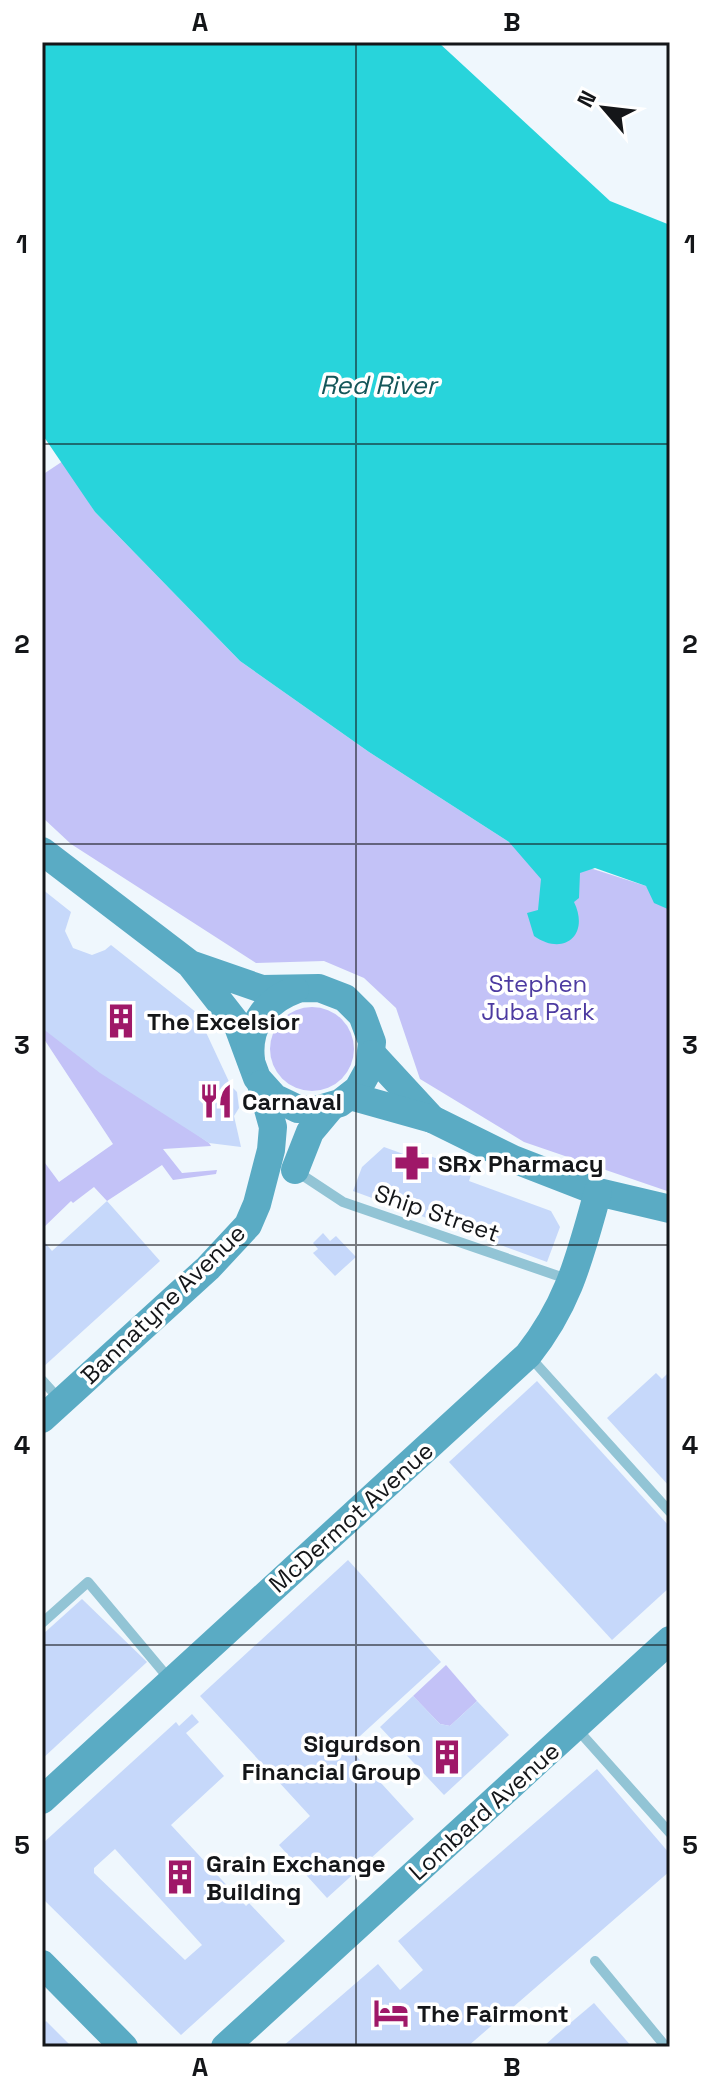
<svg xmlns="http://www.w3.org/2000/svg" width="712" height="2089" font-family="'Space Grotesk',sans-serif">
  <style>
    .green { fill: #c3c2f7 }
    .water { fill: #28d4db }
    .building { fill: #c6d8fa; fill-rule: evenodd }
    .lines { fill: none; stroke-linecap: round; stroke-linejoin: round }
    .lane { stroke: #92c4d5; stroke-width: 10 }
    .secondary { stroke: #5aabc4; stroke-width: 28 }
    .grid { fill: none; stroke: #141619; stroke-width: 2; stroke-opacity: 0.55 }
    .labels { text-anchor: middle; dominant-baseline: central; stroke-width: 7; stroke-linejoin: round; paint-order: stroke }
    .park-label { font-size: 24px; fill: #4d3ba1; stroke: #fff }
    .poi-label { font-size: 24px; font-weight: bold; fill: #141619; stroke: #fff; text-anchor: start }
    .street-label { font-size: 24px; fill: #141619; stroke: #fff }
    .water-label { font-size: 26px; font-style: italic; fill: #145659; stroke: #fff }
    .neatline { fill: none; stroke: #141619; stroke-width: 3 }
    .grid-label { font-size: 26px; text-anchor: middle; font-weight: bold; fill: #141619 }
  </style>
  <rect width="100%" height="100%" fill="#eff7fd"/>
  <g class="green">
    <polygon points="63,461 95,512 240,661 369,752 509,842 646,886 670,909 670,1192 524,1142 420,1079 396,1008 364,978 324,961 256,963 71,844 42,817 42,475"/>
    <circle cx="312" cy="1049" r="42"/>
    <polygon points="42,1025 209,1143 211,1146 163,1149 182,1173 217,1170 216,1174 173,1180 162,1165 107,1201 94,1187 73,1203 71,1201 42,1229 42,1159 59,1182 113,1144 42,1036"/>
    <polygon points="446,1665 477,1701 450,1726 440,1724 413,1696"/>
  </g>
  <path class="water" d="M42,42H438L610,201L670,225V910L654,903L646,886L595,868L580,873L579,898L574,902C590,935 564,957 534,936L527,913L538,910L541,879L509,842L369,752L240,661L95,512L42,434Z"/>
  <g class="building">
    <polygon points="42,889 71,912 65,931 73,948 92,955 105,950 111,945 197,1013 231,1086 237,1092 239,1108 234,1116 241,1147 209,1143 100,1073 42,1028"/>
    <polygon points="384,1147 420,1160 422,1153 472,1172 469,1181 551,1211 560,1227 547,1262 353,1191 362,1167"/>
    <polygon points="107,1201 160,1261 42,1368 42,1239 52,1251"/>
    <polygon points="323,1233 330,1241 336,1236 356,1257 335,1276 313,1253 318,1249 313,1243"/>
    <polygon points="670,1371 670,1487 607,1418 656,1373 662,1379"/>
    <polygon points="537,1381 670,1527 670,1587 612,1640 449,1462"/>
    <polygon points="348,1560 441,1662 348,1747 414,1819 327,1898 279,1845 310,1816 200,1696"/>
    <polygon points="82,1599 147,1662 42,1759 42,1635"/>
    <polygon points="413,1696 440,1724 450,1726 477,1701 509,1735 444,1795 380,1727"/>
    <path d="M192,1714L199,1722L186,1733L224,1776L171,1825L246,1906L249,1903L285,1941L181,2035L42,1898V1844L176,1722L179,1726ZM115,1849L202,1945L185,1960L94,1873V1868Z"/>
    <polygon points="597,1769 670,1854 670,1871 467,2047 282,2047 378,1964 400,1990 423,1970 398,1941"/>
    <polygon points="594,2003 632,2047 543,2047 555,2036"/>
    <polygon points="46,2021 72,2047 42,2047 42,2025"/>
  </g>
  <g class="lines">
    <g class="lane">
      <polyline points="296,1171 343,1202 570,1280"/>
      <polyline points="530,1357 670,1512"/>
      <polyline points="42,1380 60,1400"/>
      <polyline points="42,1623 88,1582 171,1681"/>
      <polyline points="577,1729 670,1833"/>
      <polyline points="595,1961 666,2047"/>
    </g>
    <g class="secondary">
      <polyline points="42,851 190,964 237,1024 257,1078 275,1098 298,1109 316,1110 340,1103 358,1089 369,1069 372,1042 362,1015 345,998 319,988 262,989 190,964"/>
      <polyline points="372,1054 432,1119"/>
      <path d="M251,1060C247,1027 265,1001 295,990"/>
      <polyline points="350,1096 432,1119 513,1159 598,1192 670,1209"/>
      <polyline points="295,1170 310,1132 331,1107"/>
      <polyline points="42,1419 208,1268 248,1225 257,1204 271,1150 273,1127 261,1084"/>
      <path d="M42,1800L528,1355C570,1302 580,1255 598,1192"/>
      <polyline points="42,1964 124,2047"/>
      <polyline points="225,2047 670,1640"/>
    </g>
  </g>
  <path class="grid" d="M356,42V2047M42,444H670M42,844H670M42,1245H670M42,1645H670"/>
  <defs>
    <g id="building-bare" transform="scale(2.76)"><path d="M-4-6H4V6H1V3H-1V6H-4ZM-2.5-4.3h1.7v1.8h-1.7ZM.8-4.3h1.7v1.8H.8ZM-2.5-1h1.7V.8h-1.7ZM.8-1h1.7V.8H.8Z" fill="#9f1868" stroke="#fff" stroke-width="2.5" paint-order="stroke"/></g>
    <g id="restaurant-bare" transform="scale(2.76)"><path d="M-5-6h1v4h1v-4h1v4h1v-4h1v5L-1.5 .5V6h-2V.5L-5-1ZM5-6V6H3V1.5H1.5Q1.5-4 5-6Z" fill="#9f1868" stroke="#fff" stroke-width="2.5" paint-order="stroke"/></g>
    <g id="pharmacy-bare" transform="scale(2.76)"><path d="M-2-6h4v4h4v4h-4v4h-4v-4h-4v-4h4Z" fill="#9f1868" stroke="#fff" stroke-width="2.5" paint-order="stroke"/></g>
    <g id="hotel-bare" transform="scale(2.76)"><path d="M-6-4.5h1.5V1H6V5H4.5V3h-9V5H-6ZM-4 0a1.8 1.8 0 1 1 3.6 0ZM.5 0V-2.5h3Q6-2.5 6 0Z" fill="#9f1868" stroke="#fff" stroke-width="2.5" paint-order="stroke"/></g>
  </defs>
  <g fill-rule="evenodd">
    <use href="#building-bare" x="121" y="1021"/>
    <use href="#restaurant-bare" x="216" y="1101"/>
    <use href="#pharmacy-bare" x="412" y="1163"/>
    <use href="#building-bare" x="447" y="1757"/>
    <use href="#building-bare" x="180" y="1877"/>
    <use href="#hotel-bare" x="391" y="2013"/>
  </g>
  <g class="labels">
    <g class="park-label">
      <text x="538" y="983">Stephen<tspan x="538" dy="28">Juba Park</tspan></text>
    </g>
    <g class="poi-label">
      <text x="147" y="1021">The Excelsior</text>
      <text x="242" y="1101">Carnaval</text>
      <text x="438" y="1163">SRx Pharmacy</text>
      <text x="421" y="1743" text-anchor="end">Sigurdson<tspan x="421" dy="28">Financial Group</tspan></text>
      <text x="206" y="1863">Grain Exchange<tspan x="206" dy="28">Building</tspan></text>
      <text x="417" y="2013">The Fairmont</text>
    </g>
    <g class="street-label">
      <text transform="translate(437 1213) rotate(19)">Ship Street</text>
      <text transform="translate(163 1304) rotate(-44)">Bannatyne Avenue</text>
      <text transform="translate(351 1517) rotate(-42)">McDermot Avenue</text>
      <text transform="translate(484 1811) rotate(-42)">Lombard Avenue</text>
    </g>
    <g class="water-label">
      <text x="378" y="385">Red River</text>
    </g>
  </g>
  <rect width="712" height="2089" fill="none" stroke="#ffffff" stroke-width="88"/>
  <g transform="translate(604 108) rotate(298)" stroke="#ffffff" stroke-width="6" paint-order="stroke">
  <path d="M0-6L14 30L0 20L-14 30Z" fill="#141619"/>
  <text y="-12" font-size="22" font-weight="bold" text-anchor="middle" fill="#141619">N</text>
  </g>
  <rect x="44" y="44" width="624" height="2001" class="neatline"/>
  <g class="grid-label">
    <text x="200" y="31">A</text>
    <text x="512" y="31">B</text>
    <text x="22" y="253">1</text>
    <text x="690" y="253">1</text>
    <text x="22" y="653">2</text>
    <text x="690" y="653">2</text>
    <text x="22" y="1054">3</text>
    <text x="690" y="1054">3</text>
    <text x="22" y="1454">4</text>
    <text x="690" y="1454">4</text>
    <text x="22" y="1854">5</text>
    <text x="690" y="1854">5</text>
    <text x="200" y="2076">A</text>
    <text x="512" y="2076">B</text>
  </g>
</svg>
